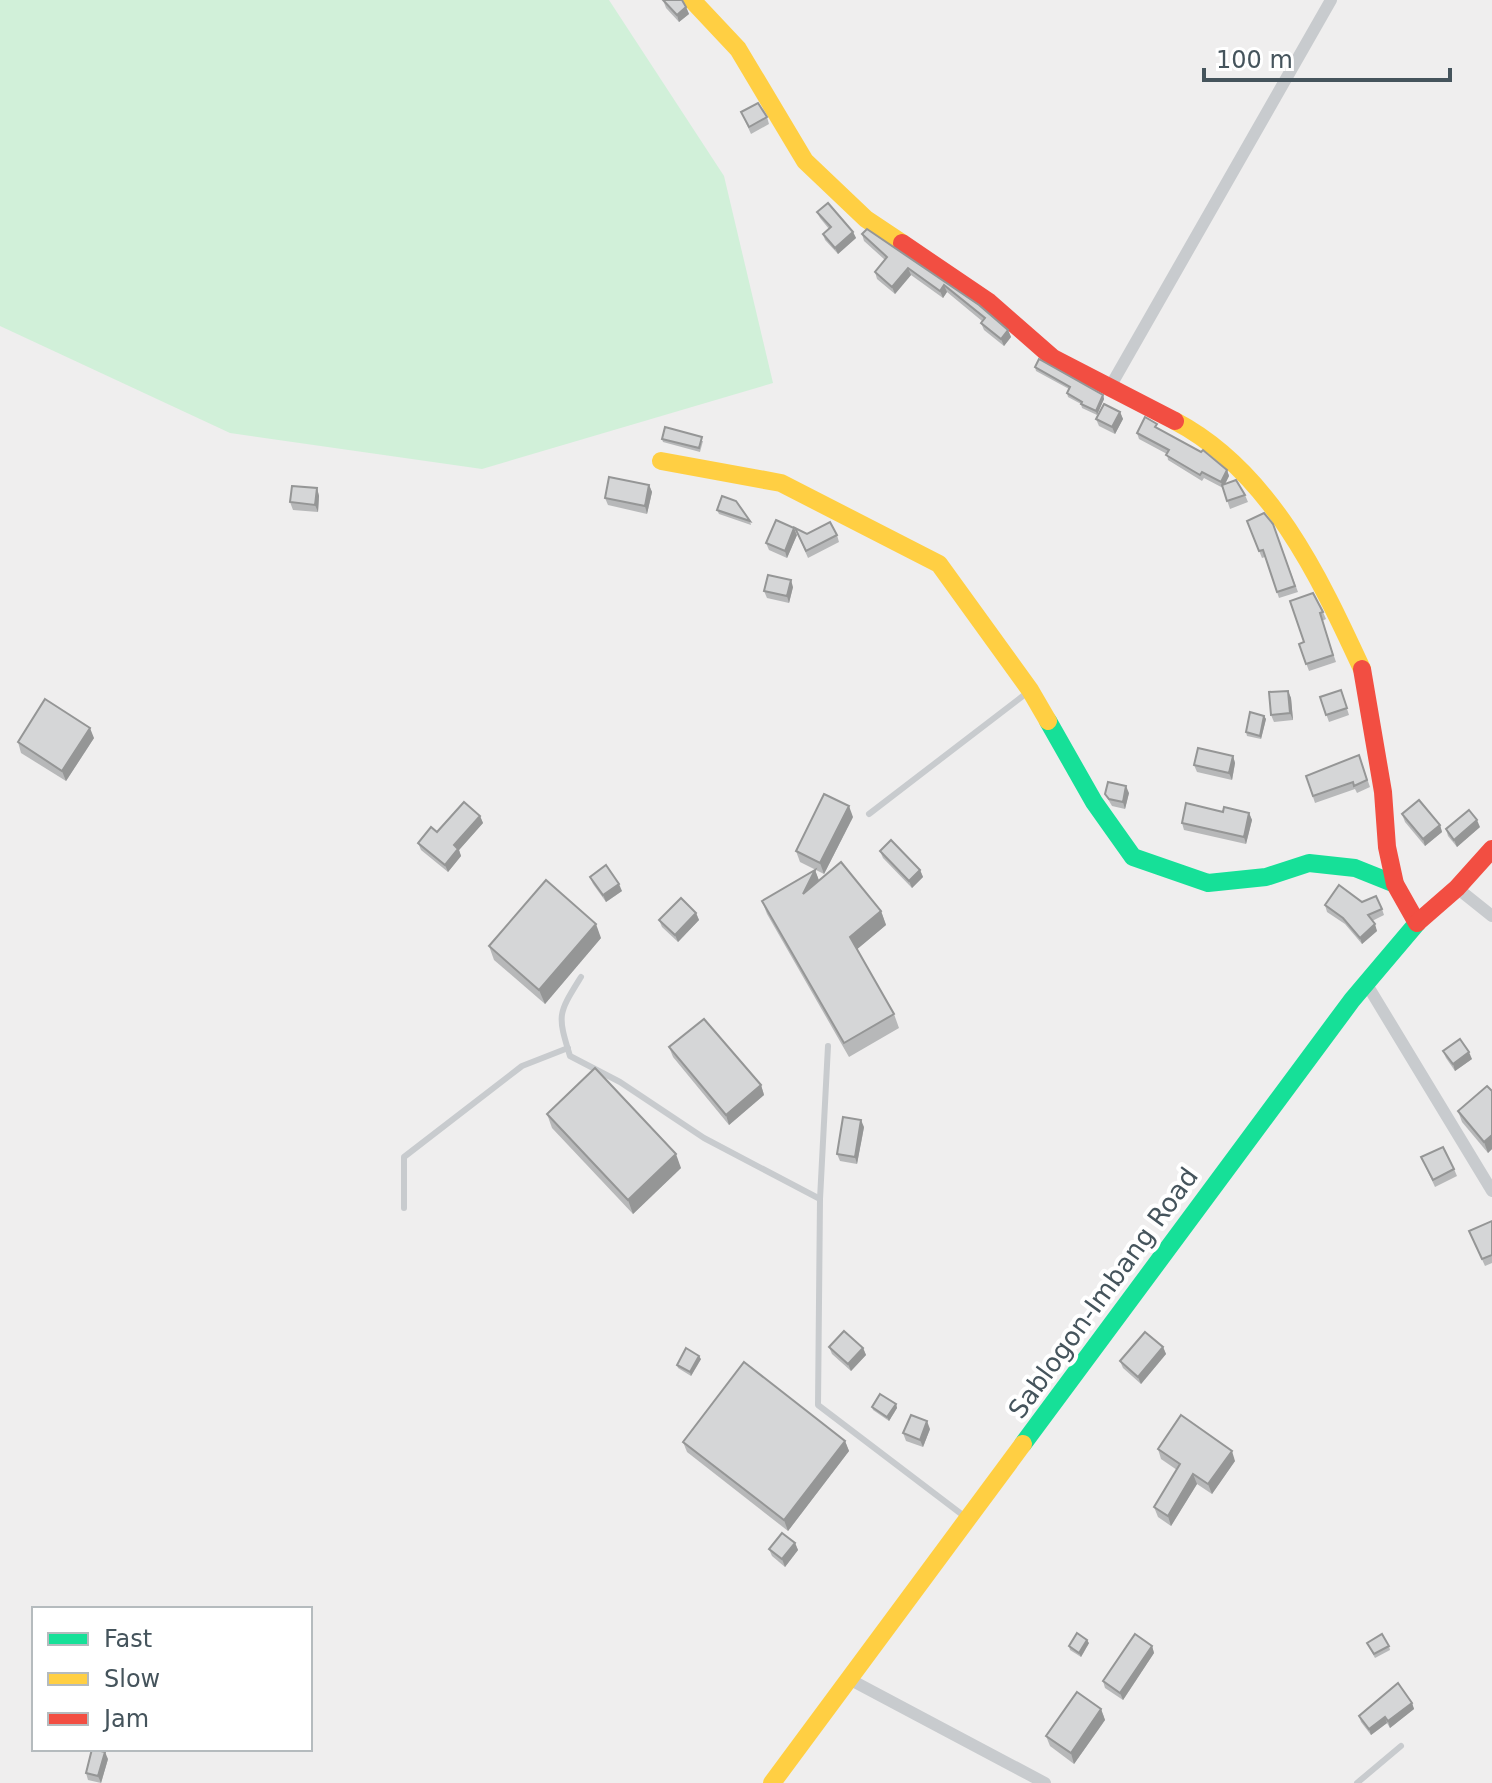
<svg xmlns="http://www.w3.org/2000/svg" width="1492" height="1783" font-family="'DejaVu Sans',sans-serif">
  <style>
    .green { fill: #d1f0d9 }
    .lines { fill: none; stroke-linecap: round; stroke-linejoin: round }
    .lane { stroke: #c8cbce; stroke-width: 6 }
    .street { stroke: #c8cbce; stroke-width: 12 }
    .fast { stroke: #16e098; stroke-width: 18 }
    .slow { stroke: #ffcf43; stroke-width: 18 }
    .jam { stroke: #f24e42; stroke-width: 18 }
    .wall { fill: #b7b8b9 }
    .shaded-wall { fill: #959696 }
    .building { fill: #d5d6d7; stroke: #959696; stroke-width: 2 }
    .labels { text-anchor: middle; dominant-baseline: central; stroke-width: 8; stroke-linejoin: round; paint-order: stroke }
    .street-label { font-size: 26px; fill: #45545c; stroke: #fff }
  </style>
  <rect width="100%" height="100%" fill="#efeeee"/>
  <polygon class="green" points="0,0 609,0 724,176 773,383 482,469 230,433 0,326"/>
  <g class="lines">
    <g class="lane">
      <polyline points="869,814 1028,692"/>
      <path d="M581,977C558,1014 557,1014 570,1056L620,1082L704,1138L820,1199L818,1405L964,1516"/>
      <polyline points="820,1199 828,1046"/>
      <polyline points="404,1208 404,1157 522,1066 568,1048"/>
      <polyline points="1357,1783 1401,1746"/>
    </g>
    <g class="street">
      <polyline points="1110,387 1331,0"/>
      <polyline points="1457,888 1492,916"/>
      <polyline points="1366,983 1492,1191"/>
      <polyline points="849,1679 1045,1783"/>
    </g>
    <g class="fast">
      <polyline points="1048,721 1094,802 1133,857 1208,883 1266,877 1309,863 1355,868 1395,884"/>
      <polyline points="1023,1444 1352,1000 1418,922"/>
    </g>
    <g class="slow">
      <polyline points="692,0 738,49 805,161 866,219 902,243"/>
      <path d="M1175,421C1270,471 1319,576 1362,669"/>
      <polyline points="661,461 781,483 939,564 1030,690 1048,721"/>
      <polyline points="772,1783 1023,1444"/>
    </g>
    <g class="jam">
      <polyline points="902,243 989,302 1053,358 1175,421"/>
      <polyline points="1362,669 1383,792 1387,847 1395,884 1417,923"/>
      <polyline points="1418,922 1457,888 1492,849"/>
    </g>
  </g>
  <g class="wall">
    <polygon points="663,0 686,7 689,14 679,22 666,8"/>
    <polygon points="741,112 767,117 769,124 751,134"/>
    <polygon points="817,212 853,232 856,238 838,254 825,240 823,234 829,229 820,218"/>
    <polygon points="867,229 1008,330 1011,337 1004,346 984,330 981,323 982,321 947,292 943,298 911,275 895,294 877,279 875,272 885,260 864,241 862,234"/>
    <polygon points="1035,367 1103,395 1104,399 1097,415 1082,408 1081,404 1068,397 1067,393 1069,389 1036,371"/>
    <polygon points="1120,412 1123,419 1115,434 1099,426 1096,419"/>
    <polygon points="1159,429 1227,470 1229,476 1225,484 1245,495 1248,502 1230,509 1223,488 1204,478 1202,481 1168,460 1167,454 1139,439 1137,433"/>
    <polygon points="662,439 703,441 700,452 663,442"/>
    <polygon points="649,485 652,492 647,514 608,505 605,498"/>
    <polygon points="317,488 319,496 318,512 293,510 290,502"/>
    <polygon points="717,510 750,521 751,525 719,514"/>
    <polygon points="1247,521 1273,524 1298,592 1279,598 1265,557 1262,558"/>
    <polygon points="795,528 807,534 837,535 839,542 808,558"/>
    <polygon points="797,535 787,558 769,550 766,543"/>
    <polygon points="793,587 789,603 767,598 764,591"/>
    <polygon points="1290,601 1323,612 1326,619 1322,621 1336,662 1309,671 1299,644 1304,642"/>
    <polygon points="1341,690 1349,715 1329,722 1320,697"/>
    <polygon points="1288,691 1291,698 1293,720 1274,722 1271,715"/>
    <polygon points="1264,716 1266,719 1261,739 1247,736 1246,732"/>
    <polygon points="94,738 66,781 21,753 18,742"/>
    <polygon points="1359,755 1370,787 1357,793 1355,789 1315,803 1306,776"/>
    <polygon points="1233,756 1235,763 1232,780 1197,772 1194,765"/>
    <polygon points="1129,793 1125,809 1112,806 1105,794"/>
    <polygon points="1223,812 1249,813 1252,820 1246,844 1184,830 1182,823"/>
    <polygon points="1402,814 1440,825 1442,832 1425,846 1405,822"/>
    <polygon points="480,816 483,823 459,850 461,856 448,872 421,850 418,843 437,832"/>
    <polygon points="853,817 824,874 800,862 796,851"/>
    <polygon points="1480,827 1457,847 1448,836 1446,829"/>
    <polygon points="880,851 920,870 923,877 912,888 883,858"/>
    <polygon points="815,870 819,881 881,911 886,925 857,949 894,1014 899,1028 849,1057 767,914 762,901"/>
    <polygon points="590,877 622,891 606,902 593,884"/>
    <polygon points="1362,902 1382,909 1384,915 1372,921 1377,931 1362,944 1345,924 1327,912 1325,905"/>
    <polygon points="696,913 699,920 678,942 662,927 659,920"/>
    <polygon points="601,938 545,1004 494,960 489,946"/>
    <polygon points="669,1047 761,1085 764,1095 729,1125 673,1057"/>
    <polygon points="1443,1051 1472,1059 1455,1071 1446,1058"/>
    <polygon points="1492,1091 1492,1149 1488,1153 1462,1122 1458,1111"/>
    <polygon points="547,1114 681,1168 633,1214 552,1128"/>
    <polygon points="864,1127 857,1164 840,1161 837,1154"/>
    <polygon points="1421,1157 1454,1169 1457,1176 1435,1187"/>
    <polygon points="1492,1221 1492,1263 1485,1266 1472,1238"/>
    <polygon points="829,1347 863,1348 866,1355 851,1371 832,1354"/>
    <polygon points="1163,1347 1166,1354 1141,1384 1123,1368 1120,1361"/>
    <polygon points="701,1359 691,1376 678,1368 677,1365"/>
    <polygon points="896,1404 897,1408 889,1421 873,1410 872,1407"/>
    <polygon points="930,1429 923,1447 906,1441 903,1433"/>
    <polygon points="845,1441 849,1451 788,1531 687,1452 683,1442"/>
    <polygon points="1158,1449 1235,1461 1212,1494 1197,1484 1171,1526 1158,1517 1154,1507 1177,1470 1161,1459"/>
    <polygon points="795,1543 798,1550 785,1567 772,1556 769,1549"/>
    <polygon points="1089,1643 1081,1657 1070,1650 1069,1646"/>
    <polygon points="1367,1643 1389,1646 1390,1650 1375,1658"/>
    <polygon points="1152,1646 1154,1653 1123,1700 1105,1688 1103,1681"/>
    <polygon points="1412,1703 1414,1709 1390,1728 1387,1723 1371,1735 1361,1722 1359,1716"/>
    <polygon points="1101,1709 1105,1720 1074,1764 1050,1746 1046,1736"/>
    <polygon points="108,1759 101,1783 88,1780 86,1773"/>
  </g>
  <g class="shaded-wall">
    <polygon points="686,7 689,14 679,22 677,15"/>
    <polygon points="853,232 856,238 838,254 835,248"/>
    <polygon points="908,268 911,275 895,294 892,287"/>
    <polygon points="944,285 947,292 943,298 940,291"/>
    <polygon points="1008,330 1011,337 1004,346 1001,339"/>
    <polygon points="1103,395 1104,399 1097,415 1096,411"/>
    <polygon points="1120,412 1123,419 1115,434 1112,427"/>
    <polygon points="1227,470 1229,476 1223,488 1221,482"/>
    <polygon points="649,485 652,492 647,514 645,506"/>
    <polygon points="317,488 319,496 318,512 315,505"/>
    <polygon points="794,528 797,535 787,558 785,551"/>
    <polygon points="791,580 793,587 789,603 787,596"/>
    <polygon points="1288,691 1291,698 1293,720 1290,713"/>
    <polygon points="1264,716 1266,719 1261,739 1260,736"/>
    <polygon points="90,728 94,738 66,781 62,771"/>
    <polygon points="1233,756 1235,763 1232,780 1229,773"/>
    <polygon points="1126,786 1129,793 1125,809 1123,802"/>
    <polygon points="849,806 853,817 824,874 820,863"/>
    <polygon points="1249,813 1252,820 1246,844 1244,837"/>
    <polygon points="480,816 483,823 459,850 461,856 448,872 445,865 454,845"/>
    <polygon points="1477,820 1480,827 1457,847 1454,840"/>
    <polygon points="1440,825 1442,832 1425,846 1423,839"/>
    <polygon points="815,870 820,883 803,894"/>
    <polygon points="920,870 923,877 912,888 909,881"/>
    <polygon points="619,884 622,891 606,902 603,895"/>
    <polygon points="881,911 886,925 855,951 850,937"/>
    <polygon points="696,913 699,920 678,942 675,935"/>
    <polygon points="596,924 601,938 545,1004 539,990"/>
    <polygon points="1375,924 1377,931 1362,944 1360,938"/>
    <polygon points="1469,1052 1472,1059 1455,1071 1453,1064"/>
    <polygon points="761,1085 764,1095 729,1125 726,1115"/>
    <polygon points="861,1120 864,1127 857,1164 855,1157"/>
    <polygon points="1492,1135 1492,1149 1488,1153 1484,1142"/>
    <polygon points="676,1154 681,1168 633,1214 628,1200"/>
    <polygon points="1163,1347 1166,1354 1141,1384 1138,1377"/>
    <polygon points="863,1348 866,1355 851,1371 848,1364"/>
    <polygon points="699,1356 701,1359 691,1376 690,1372"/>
    <polygon points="896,1404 897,1408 889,1421 887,1417"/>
    <polygon points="927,1421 930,1429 923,1447 920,1440"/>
    <polygon points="845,1441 849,1451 788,1531 784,1520"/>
    <polygon points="1232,1451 1235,1461 1212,1494 1208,1484"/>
    <polygon points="1193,1474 1197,1484 1171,1526 1168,1516"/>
    <polygon points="795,1543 798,1550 785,1567 782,1559"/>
    <polygon points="1087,1640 1089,1643 1081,1657 1079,1653"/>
    <polygon points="1152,1646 1154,1653 1123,1700 1120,1693"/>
    <polygon points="1412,1703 1414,1709 1390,1728 1388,1721"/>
    <polygon points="1101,1709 1105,1720 1074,1764 1071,1753"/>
    <polygon points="1385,1717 1387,1723 1371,1735 1369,1729"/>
    <polygon points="105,1752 108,1759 101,1783 98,1776"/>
  </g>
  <g class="building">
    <polygon points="663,0 682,0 686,7 677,15"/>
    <polygon points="758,103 767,117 749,127 741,112"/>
    <polygon points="828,203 853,232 835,248 823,234 831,227 817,212"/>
    <polygon points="867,229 979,305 1008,330 1001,339 981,323 985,318 944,285 940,291 908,268 892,287 875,272 887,257 862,234"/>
    <polygon points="1039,359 1103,395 1096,411 1081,404 1082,402 1067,393 1070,387 1035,367"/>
    <polygon points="1104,404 1120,412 1112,427 1096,419"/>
    <polygon points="1145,417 1157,424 1155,427 1201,452 1203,450 1227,470 1221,482 1202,472 1200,475 1166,455 1169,450 1137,433"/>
    <polygon points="665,427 702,437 699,448 662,439"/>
    <polygon points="609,477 649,485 645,506 605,498"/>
    <polygon points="1236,480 1245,495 1227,501 1222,485"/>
    <polygon points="292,486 317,488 315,505 290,502"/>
    <polygon points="722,496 736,501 750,521 717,510"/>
    <polygon points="1264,513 1273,524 1295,586 1277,592 1263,550 1259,551 1247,521"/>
    <polygon points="776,520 794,528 785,551 766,543"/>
    <polygon points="830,522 837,535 806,551 795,528 807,534"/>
    <polygon points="768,575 791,580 787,596 764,591"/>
    <polygon points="1313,593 1323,612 1320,613 1333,655 1306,664 1299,644 1304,642 1290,601"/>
    <polygon points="1341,690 1347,708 1326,715 1320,697"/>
    <polygon points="1288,691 1290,713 1271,715 1269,692"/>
    <polygon points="45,699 90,728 62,771 18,742"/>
    <polygon points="1250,712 1264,716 1260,736 1246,732"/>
    <polygon points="1198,748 1233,756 1229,773 1194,765"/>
    <polygon points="1359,755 1367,780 1354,786 1353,782 1313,796 1306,776"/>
    <polygon points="1108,782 1126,786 1123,802 1109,799 1105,794"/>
    <polygon points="824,794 849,806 820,863 796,851"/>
    <polygon points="1419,800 1440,825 1423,839 1402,814"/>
    <polygon points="464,802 480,816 454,845 458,849 445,865 418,843 431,827 437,832"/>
    <polygon points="1186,803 1223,812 1224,807 1249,813 1244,837 1182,823"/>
    <polygon points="1469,810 1477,820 1454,840 1446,829"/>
    <polygon points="891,840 920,870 909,881 880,851"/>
    <polygon points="841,862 881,911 850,937 894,1014 844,1043 762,901 815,870 803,894"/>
    <polygon points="606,865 619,884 603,895 590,877"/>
    <polygon points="546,880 596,924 539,990 489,946"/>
    <polygon points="1339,885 1362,902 1376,896 1382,909 1368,915 1375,924 1360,938 1343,918 1325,905"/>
    <polygon points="681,898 696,913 675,935 659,920"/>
    <polygon points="704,1019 761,1085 726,1115 669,1047"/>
    <polygon points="1460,1039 1469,1052 1453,1064 1443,1051"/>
    <polygon points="595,1068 676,1154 628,1200 547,1114"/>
    <polygon points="1487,1086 1492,1091 1492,1135 1484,1142 1458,1111"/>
    <polygon points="843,1117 861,1120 855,1157 837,1154"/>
    <polygon points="1443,1147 1454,1169 1433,1180 1421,1157"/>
    <polygon points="1492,1221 1492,1255 1482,1259 1469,1231"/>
    <polygon points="844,1331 863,1348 848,1364 829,1347"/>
    <polygon points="1145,1332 1163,1347 1138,1377 1120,1361"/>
    <polygon points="686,1348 699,1356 690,1372 677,1365"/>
    <polygon points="744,1362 845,1441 784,1520 683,1442"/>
    <polygon points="880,1394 896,1404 887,1417 872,1407"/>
    <polygon points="911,1415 927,1421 920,1440 903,1433"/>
    <polygon points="1181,1415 1232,1451 1208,1484 1193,1474 1168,1516 1154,1507 1180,1464 1158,1449"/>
    <polygon points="782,1533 795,1543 782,1559 769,1549"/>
    <polygon points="1077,1633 1087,1640 1079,1653 1069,1646"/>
    <polygon points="1135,1634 1152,1646 1120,1693 1103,1681"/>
    <polygon points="1382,1634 1389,1646 1374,1654 1367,1643"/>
    <polygon points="1398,1683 1412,1703 1388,1721 1385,1717 1369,1729 1359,1716"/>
    <polygon points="1077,1692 1101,1709 1071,1753 1046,1736"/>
    <polygon points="92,1749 105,1752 98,1776 86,1773"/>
  </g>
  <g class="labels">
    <g class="street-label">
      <text transform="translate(1103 1293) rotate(-54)">Sablogon-Imbang Road</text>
    </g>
  </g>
  <rect x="32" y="1607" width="280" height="144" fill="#ffffff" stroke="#b5bbbe" stroke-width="2"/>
  <rect x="48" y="1633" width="40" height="12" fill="#16e098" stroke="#b5bbbe" stroke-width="2"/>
  <text x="104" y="1647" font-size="24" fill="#45545c">Fast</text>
  <rect x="48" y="1673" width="40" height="12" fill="#ffcf43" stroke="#b5bbbe" stroke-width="2"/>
  <text x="104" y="1687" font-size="24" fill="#45545c">Slow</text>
  <rect x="48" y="1713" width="40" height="12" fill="#f24e42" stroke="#b5bbbe" stroke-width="2"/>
  <text x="104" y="1727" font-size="24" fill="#45545c">Jam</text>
  <path d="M1204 68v12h246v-12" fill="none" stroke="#45545c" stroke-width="4"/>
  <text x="1216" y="68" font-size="24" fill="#45545c" stroke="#ffffff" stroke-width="6" paint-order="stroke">100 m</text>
</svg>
